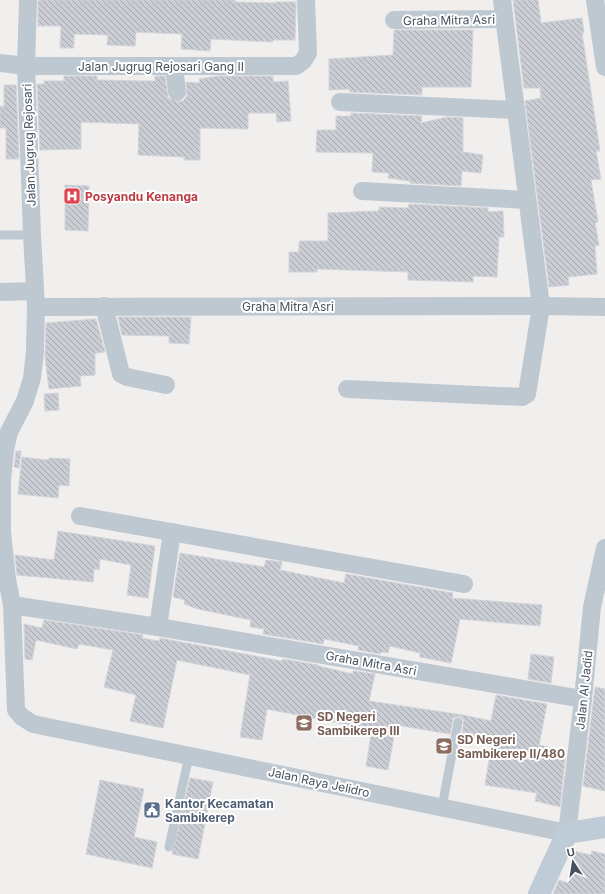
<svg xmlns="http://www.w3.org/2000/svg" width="605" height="894" font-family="Inter,sans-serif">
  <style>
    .building { fill: url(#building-back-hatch); stroke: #d2d4da }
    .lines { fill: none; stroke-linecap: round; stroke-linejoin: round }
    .lane { stroke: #bec8d1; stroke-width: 9 }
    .street { stroke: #bec8d1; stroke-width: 18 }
    .secondary { stroke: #c0cbd8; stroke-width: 22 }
    .labels { text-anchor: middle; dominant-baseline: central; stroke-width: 4; stroke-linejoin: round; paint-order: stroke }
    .street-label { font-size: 12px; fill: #45515d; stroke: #fff }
    .health-label { font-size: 12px; font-weight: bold; fill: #be3a42; stroke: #fff; text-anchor: start }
    .education-label { font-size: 12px; font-weight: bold; fill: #785e54; stroke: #fff; text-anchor: start }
    .service-label { font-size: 12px; font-weight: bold; fill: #4e5e75; stroke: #fff; text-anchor: start }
  </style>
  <defs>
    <pattern id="building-back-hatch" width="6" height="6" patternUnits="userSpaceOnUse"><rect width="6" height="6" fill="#cacdd3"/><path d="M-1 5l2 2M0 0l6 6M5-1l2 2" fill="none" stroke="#a6a9ae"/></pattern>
  </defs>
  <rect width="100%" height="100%" fill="#f1eeee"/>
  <g class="building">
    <polygon points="38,0 235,0 235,2 275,3 275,2 296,2 295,40 273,40 273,42 211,39 210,51 181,49 182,34 136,32 135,46 107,45 108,35 74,34 74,48 60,48 61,26 38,26"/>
    <polygon points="513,0 538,0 541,23 582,18 584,33 582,33 600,151 596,151 601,179 591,180 598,222 595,223 599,245 595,246 597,274 568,277 569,285 549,287 525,101 541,98 540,88 524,88"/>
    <polygon points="394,30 473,30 471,87 422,87 422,95 350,92 349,89 329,90 329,59 393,55"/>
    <polygon points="64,76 97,76 97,80 139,81 155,81 155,76 165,76 168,98 178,102 183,101 187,96 186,82 200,83 199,79 219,76 273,76 273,82 288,81 291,121 277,122 276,113 248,113 248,129 200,128 200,160 184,160 184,157 138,155 139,124 81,122 81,149 40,150 37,84 44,84 44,81 64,81"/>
    <polygon points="4,85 16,85 19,159 6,159 6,128 0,128 0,106 4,107"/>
    <polygon points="351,113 422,116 421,123 447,117 463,118 463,152 483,155 481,173 462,171 461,186 410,183 410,181 388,178 389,173 372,172 373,153 316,152 317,130 336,130 336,116 351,116"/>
    <polygon points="65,185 89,186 88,231 65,230"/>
    <polygon points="409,204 488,208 488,212 503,211 504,237 499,237 497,277 473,276 473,282 408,280 408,272 317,269 317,272 289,272 289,252 299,252 299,241 328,241 328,213 379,211 379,207 408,208"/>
    <polygon points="118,317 191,317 189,344 169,343 169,336 122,335"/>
    <polygon points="96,319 105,352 95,353 95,375 80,376 81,386 49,389 45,357 46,323"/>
    <polygon points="58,393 59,410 45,411 44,394"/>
    <polygon points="16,451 21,451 19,468 14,467"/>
    <polygon points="22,457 48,460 49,458 70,459 69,486 59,485 58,498 18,494"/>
    <polygon points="58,531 155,546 148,598 127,595 131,565 100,559 99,570 94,569 93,582 17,575 15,555 54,560"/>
    <polygon points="180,553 264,567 266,560 282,562 280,570 344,583 346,574 453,593 452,598 542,605 540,626 460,619 451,663 420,657 420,653 390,646 388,653 381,652 380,654 358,650 359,646 324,639 323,644 263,634 264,629 250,627 251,620 198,609 184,604 185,600 173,597"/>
    <polygon points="44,620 143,635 142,638 159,641 160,638 282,661 283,659 318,665 318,666 353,674 353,671 375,674 369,701 463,715 491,721 496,695 547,704 539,745 566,751 560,807 535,801 537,793 485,785 492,741 462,734 464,720 459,716 453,718 450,734 396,725 388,770 366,766 371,735 347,731 348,725 267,709 262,740 240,737 250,675 177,660 163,728 130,721 136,695 104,687 113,650 79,644 77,649 36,640 32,660 25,659 24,624 42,628"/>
    <polygon points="531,654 554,657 551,683 528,679"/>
    <polygon points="595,687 605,689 605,791 583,786"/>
    <polygon points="190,778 213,782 198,859 172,854"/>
    <polygon points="100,780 144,789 134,837 157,842 152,868 86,854"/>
    <polygon points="573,851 591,855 592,851 605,854 605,894 553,894 559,880 568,883"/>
  </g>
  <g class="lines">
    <g class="lane">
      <polyline points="0,235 32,235"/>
      <polyline points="442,807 458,722"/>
      <polyline points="169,847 189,756"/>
    </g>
    <g class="street">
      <polyline points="28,0 26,66 32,235 36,307 35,351 32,378 25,401 9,432 5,450 2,481 2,532 7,579 12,605 16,710 22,717 33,724 567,833 583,699 592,607 605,548"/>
      <polyline points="595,0 605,67"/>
      <polyline points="394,20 504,19"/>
      <polyline points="0,63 26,66 296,66 303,61 308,53 306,0"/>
      <polyline points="174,66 177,92"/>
      <polyline points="340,102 516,110"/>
      <polyline points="362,191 527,200"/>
      <polyline points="0,292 35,291"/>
      <polyline points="104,306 121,374 127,377 166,385"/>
      <polyline points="36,307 541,306 605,307"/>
      <polyline points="347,389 522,397 527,394 541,306 502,0"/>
      <polyline points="80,516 464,584"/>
      <polyline points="12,605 158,627 583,699"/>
      <polyline points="158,627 172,532"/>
    </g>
    <polyline class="secondary" points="539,894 567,833 605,827"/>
  </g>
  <defs>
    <g id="hospital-square" transform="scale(0.9)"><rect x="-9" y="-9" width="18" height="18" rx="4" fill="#e0444e" stroke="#fff"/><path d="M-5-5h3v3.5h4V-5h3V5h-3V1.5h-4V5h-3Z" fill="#fff"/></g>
    <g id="school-square" transform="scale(0.9)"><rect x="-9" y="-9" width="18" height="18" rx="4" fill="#8d6e63" stroke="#fff"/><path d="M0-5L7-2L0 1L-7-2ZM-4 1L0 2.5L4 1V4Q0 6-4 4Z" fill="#fff"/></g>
    <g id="civic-square" transform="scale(0.9)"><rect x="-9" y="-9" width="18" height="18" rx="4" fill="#5c6f8a" stroke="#fff"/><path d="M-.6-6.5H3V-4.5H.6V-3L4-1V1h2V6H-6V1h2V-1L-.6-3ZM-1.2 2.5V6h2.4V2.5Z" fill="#fff"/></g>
  </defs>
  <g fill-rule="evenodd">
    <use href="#hospital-square" x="72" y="196"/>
    <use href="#school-square" x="304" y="723"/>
    <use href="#school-square" x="444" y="746"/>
    <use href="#civic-square" x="152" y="810"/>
  </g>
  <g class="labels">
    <g class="street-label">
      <text transform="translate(449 20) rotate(-1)">Graha Mitra Asri</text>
      <text x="161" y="66">Jalan Jugrug Rejosari Gang II</text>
      <text transform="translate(29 145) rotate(-92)">Jalan Jugrug Rejosari</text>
      <text x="288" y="306">Graha Mitra Asri</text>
      <text transform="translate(371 663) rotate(10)">Graha Mitra Asri</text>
      <text transform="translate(584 690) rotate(-84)">Jalan Al Jadid</text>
      <text transform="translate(319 782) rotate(12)">Jalan Raya Jelidro</text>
    </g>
    <g class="health-label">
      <text x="85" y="196">Posyandu Kenanga</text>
    </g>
    <g class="education-label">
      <text x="317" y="716">SD Negeri<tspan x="317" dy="14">Sambikerep III</tspan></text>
      <text x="457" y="739">SD Negeri<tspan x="457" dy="14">Sambikerep II/480</tspan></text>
    </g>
    <g class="service-label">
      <text x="165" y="803">Kantor Kecamatan<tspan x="165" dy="14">Sambikerep</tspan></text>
    </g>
  </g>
  <g transform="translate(573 862) rotate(348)" stroke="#ffffff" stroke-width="3" paint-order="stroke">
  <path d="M0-3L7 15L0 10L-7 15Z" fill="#45515d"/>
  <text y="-6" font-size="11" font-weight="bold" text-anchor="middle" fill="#45515d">U</text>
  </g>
</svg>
